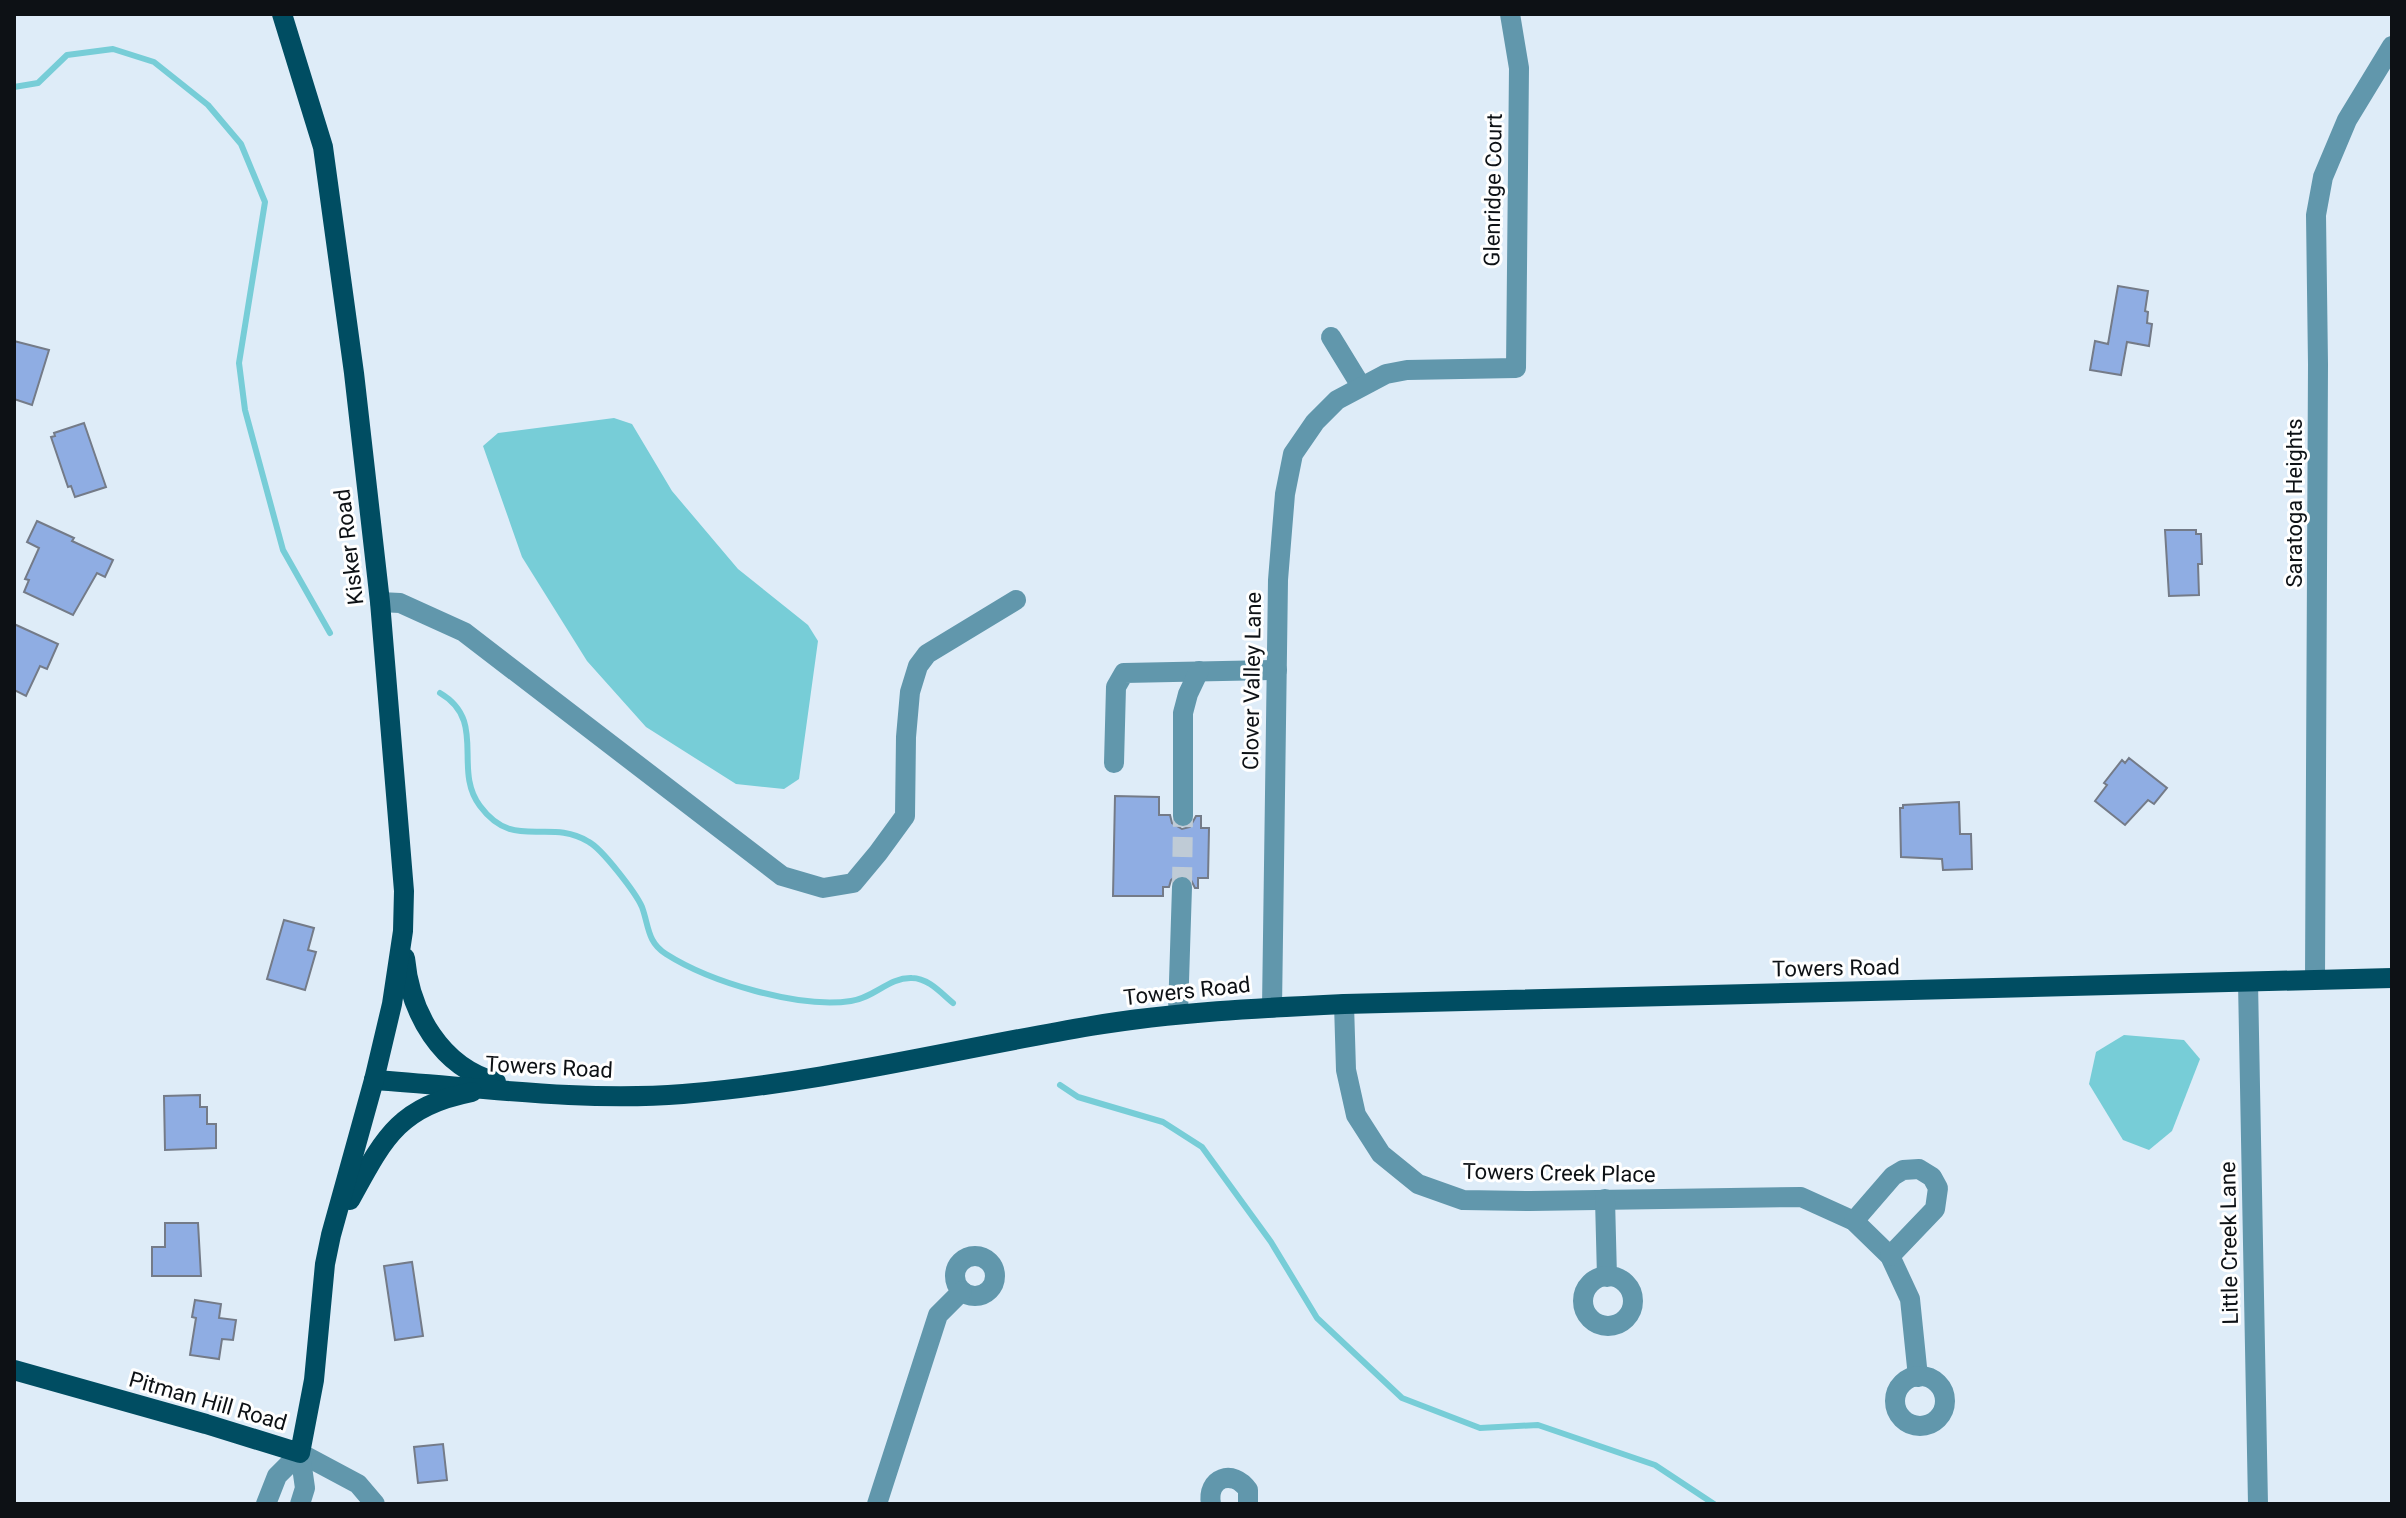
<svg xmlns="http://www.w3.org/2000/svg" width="2406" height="1518" font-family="Roboto,sans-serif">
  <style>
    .water { fill: #77cdd7 }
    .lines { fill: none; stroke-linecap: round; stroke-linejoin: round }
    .stream { stroke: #77cdd7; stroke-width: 6 }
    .building { fill: #8fade3; stroke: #747b88; stroke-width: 2 }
    .minor-tunnel { stroke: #bfcbd6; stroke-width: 20; stroke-dasharray: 20 10; stroke-linecap: butt }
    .minor { stroke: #6197ac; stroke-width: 20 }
    .major { stroke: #004d62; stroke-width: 20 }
    .labels { text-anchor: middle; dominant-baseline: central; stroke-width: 6; stroke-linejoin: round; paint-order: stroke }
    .street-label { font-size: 22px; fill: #0d1115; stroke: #fff }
  </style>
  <rect width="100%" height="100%" fill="#deecf8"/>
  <g class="water">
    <polygon points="614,418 632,424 672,491 738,569 808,625 818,641 799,779 784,789 736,784 646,727 587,661 522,557 483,446 498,433"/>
    <polygon points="2124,1035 2184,1040 2200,1059 2172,1131 2149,1150 2123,1140 2089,1084 2096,1052"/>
  </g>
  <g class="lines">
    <g class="stream">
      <polyline points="14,87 38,83 67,55 113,49 154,62 208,105 241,144 265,202 239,363 245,410 283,550 330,633"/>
      <path d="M440,693C488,721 452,769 480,806C514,852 548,817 589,842C602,849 636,893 642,907C649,926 647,942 666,954C710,982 799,1009 851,1001C874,998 889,977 912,978C928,978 941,993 953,1003"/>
      <polyline points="1060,1085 1078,1097 1163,1122 1202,1147 1271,1242 1317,1318 1402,1398 1480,1428 1538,1425 1655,1465 1714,1504"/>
    </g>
  </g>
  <g class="building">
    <polygon points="2118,286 2148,291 2145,311 2148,312 2147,323 2152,324 2149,346 2127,342 2121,375 2090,370 2095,341 2108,344"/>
    <polygon points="14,341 49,350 32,405 14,399"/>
    <polygon points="84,423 106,487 75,497 71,486 68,487 51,437 55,436 54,433"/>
    <polygon points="37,521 74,538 72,541 113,560 105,577 97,573 73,615 24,592 29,580 25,579 39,548 27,542"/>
    <polygon points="2165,530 2196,530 2196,534 2201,534 2202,564 2198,564 2199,595 2169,596"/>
    <polygon points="14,624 58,644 47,669 40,666 26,696 14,690"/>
    <polygon points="2129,758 2167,788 2154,804 2148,800 2125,825 2095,801 2107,785 2104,783 2122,760 2125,763"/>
    <polygon points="1115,796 1159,797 1159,815 1170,815 1172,823 1182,829 1190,827 1196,816 1201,816 1201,828 1209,828 1208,878 1198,878 1198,888 1195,888 1189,876 1183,874 1177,875 1171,880 1169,887 1163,887 1163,896 1113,896"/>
    <polygon points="1959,802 1960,834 1971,834 1972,869 1943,870 1942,859 1901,857 1900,808 1903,808 1903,805"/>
    <polygon points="284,920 314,928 308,950 316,952 305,990 267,979"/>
    <polygon points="200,1095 200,1107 207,1107 207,1124 216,1124 216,1148 165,1150 164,1096"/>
    <polygon points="165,1223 198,1223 201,1276 152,1276 152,1247 165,1247"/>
    <polygon points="412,1262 423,1336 395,1340 384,1266"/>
    <polygon points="195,1300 221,1304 219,1318 236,1320 233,1340 222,1339 219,1359 190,1355 196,1318 192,1317"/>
    <polygon points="443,1444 447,1480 418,1483 414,1447"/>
  </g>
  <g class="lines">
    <polyline class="minor-tunnel" points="1182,887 1183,816"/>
    <g class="minor">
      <polyline points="1331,337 1361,386"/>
      <polyline points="380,602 400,603 464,632 782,876 823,888 853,883 878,853 905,816 906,737 910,692 918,666 927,654 1016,600"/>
      <polyline points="1114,763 1116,687 1124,673 1277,670"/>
      <polyline points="1183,816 1183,713 1188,694 1199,671"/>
      <polyline points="2315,979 2318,364 2316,215 2323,177 2347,120 2392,46"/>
      <polyline points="2248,982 2258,1504"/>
      <polyline points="1344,1004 1346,1070 1356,1115 1381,1154 1418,1184 1463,1200 1530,1201 1801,1197 1854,1221 1890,1256 1910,1299 1918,1377"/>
      <polyline points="1272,1008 1278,580 1285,494 1293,454 1315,422 1337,400 1386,374 1407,370 1516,368 1519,68 1510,14"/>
      <polyline points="1178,1013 1182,887"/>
      <polyline points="1605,1199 1607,1277"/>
      <polyline points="1854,1221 1893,1176 1903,1170 1919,1169 1932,1177 1938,1188 1935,1209 1890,1256"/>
      <circle cx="975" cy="1276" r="20"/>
      <circle cx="1608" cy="1301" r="25"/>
      <circle cx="1920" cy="1401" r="25"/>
      <polyline points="300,1453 358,1484 375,1504"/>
      <polyline points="266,1504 277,1476 300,1453"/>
      <polyline points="300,1504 305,1488 300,1453"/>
      <polyline points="877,1504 938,1315 962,1291"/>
      <path d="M1211,1504C1206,1478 1233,1468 1248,1490V1504"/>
    </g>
    <g class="major">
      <path d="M405,958C410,1013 441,1067 496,1082"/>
      <path d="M374,1080C477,1087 581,1102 683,1094C820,1083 955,1049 1091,1026C1175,1012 1259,1008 1344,1004L2392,978"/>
      <path d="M350,1200C384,1138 398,1107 472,1092"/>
      <polyline points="14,1370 206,1424 300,1453 314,1380 325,1264 331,1235 374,1080 392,1004 403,931 404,891 380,602 354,373 323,147 282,14"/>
    </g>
  </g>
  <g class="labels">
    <g class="street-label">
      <text transform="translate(1493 190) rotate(-89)">Glenridge Court</text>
      <text transform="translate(2294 503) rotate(-90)">Saratoga Heights</text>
      <text transform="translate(349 547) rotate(-97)">Kisker Road</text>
      <text transform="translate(1252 681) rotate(-89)">Clover Valley Lane</text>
      <text transform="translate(1836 968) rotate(-1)">Towers Road</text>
      <text transform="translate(1187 991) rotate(-6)">Towers Road</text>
      <text transform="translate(549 1067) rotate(3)">Towers Road</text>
      <text transform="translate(1559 1173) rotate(1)">Towers Creek Place</text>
      <text transform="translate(2229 1243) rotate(-91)">Little Creek Lane</text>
      <text transform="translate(208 1401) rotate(16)">Pitman Hill Road</text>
    </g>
  </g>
  <rect width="2406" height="1518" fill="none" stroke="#0d1115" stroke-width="32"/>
</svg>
